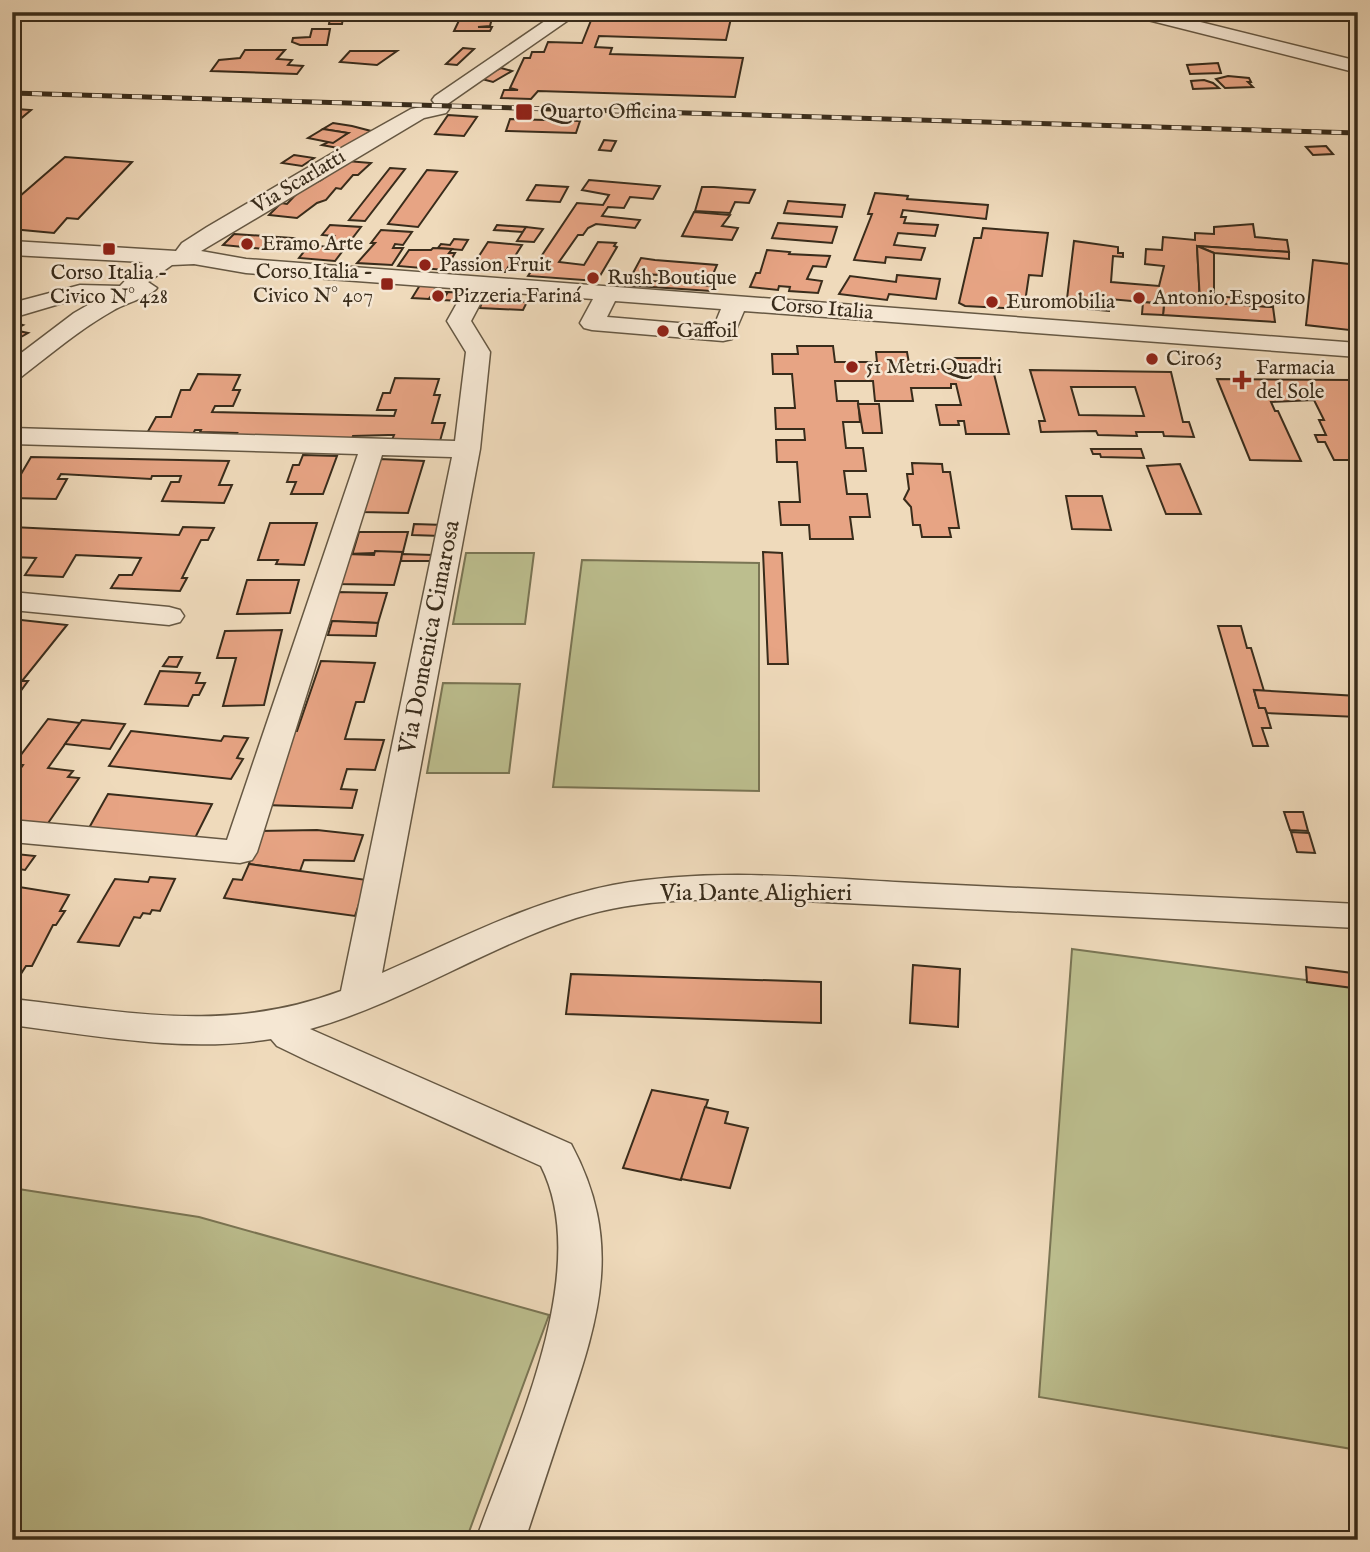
<svg xmlns="http://www.w3.org/2000/svg" width="1370" height="1552" font-family="'IM FELL English',serif">
  <style>
    .green { fill: #bcbe8e; stroke: #7a7554; stroke-width: 2 }
    .building { fill: #e7a484; stroke: #392c1b; stroke-width: 2; fill-rule: evenodd }
    .lines { fill: none; stroke-linecap: round; stroke-linejoin: round }
    .minor-casing { stroke: #665843; stroke-width: 3 }
    .minor { fill: #f5e7d3; fill-rule: evenodd }
    .rail-casing { stroke: #392c1b; stroke-width: 5 }
    .rail { stroke: #f5e7d3; stroke-width: 3.5; stroke-dasharray: 10; stroke-linecap: butt }
    .poi-dot { fill: #8f2418; stroke: #f5e7d3; stroke-width: 2.5 }
    .labels { text-anchor: middle; dominant-baseline: central; stroke-width: 5; stroke-linejoin: round; paint-order: stroke }
    .far-poi-label { font-size: 21px; fill: #392c1b; stroke: #f5e7d3; text-anchor: start }
    .far-street-label { font-size: 21px; fill: #392c1b; stroke: #f5e7d3 }
    .street-label { font-size: 24px; fill: #392c1b; stroke: #f5e7d3 }
  </style>
  <rect width="100%" height="100%" fill="#efdabb"/>
  <filter id="stains"><feTurbulence type="fractalNoise" baseFrequency=".00286" numOctaves="4"/><feColorMatrix values="0 0 0 0 .2 0 0 0 0 .09 0 0 0 0 .02 0 0 0 .5 -.17"/></filter>
  <radialGradient id="worn" r=".72"><stop offset=".6" stop-color="#630" stop-opacity="0"/><stop offset="1" stop-color="#630" stop-opacity=".3"/></radialGradient>
  <g class="green">
    <polygon points="466,553 534,553 525,624 453,624"/>
    <polygon points="582,560 759,563 759,791 553,787"/>
    <polygon points="443,683 520,684 509,773 427,773"/>
    <polygon points="1072,949 1358,987 1358,1450 1039,1397"/>
    <polygon points="12,1188 199,1217 549,1315 466,1540 12,1540"/>
  </g>
  <g class="building">
    <polygon points="331,12 344,12 342,24 329,24"/>
    <polygon points="463,12 528,12 517,13 516,18 492,18 490,26 478,27 492,27 490,31 454,31"/>
    <polygon points="697,13 732,14 726,40 599,36 595,47 612,48 610,54 743,58 735,97 538,91 531,99 501,98 504,90 518,90 510,88 524,58 530,58 532,52 544,52 548,42 582,43 592,18 696,21"/>
    <polygon points="312,29 330,29 327,45 300,45 292,42 293,38 310,37"/>
    <polygon points="463,48 474,49 457,65 446,64"/>
    <polygon points="245,50 285,50 277,59 292,60 288,65 303,66 297,74 211,71 219,60 240,58"/>
    <polygon points="350,51 397,51 377,65 340,62"/>
    <polygon points="1218,63 1221,73 1190,74 1187,65"/>
    <polygon points="501,68 512,71 493,82 478,78"/>
    <polygon points="1228,76 1249,78 1251,82 1248,82 1253,87 1225,88 1216,79"/>
    <polygon points="1204,80 1213,83 1219,88 1193,89 1191,81"/>
    <polygon points="16,109 31,110 12,126 12,112"/>
    <polygon points="448,115 477,117 464,136 435,134"/>
    <polygon points="510,119 580,121 576,133 506,131"/>
    <polygon points="333,123 352,126 371,131 343,149 322,145 348,133 323,129"/>
    <polygon points="323,129 348,133 333,143 308,138"/>
    <polygon points="604,140 616,141 611,151 599,150"/>
    <polygon points="1326,146 1333,154 1313,155 1306,147"/>
    <polygon points="294,155 314,158 302,166 282,163"/>
    <polygon points="65,157 132,162 78,219 67,218 54,233 12,229 12,203"/>
    <polygon points="347,161 371,163 358,175 353,175 341,189 336,188 326,200 317,203 297,218 269,215 281,203 287,204 302,188 321,180"/>
    <polygon points="390,168 405,169 365,221 349,220"/>
    <polygon points="427,170 457,172 418,227 388,224"/>
    <polygon points="589,180 660,186 653,199 630,197 624,208 608,207 602,216 640,220 635,228 596,224 588,228 583,235 578,235 559,262 584,265 598,242 616,243 614,246 617,247 597,281 528,276 577,203 603,205 609,195 582,190"/>
    <polygon points="536,185 568,187 560,202 527,200"/>
    <polygon points="702,187 714,187 755,190 749,203 735,202 730,213 695,211"/>
    <polygon points="875,193 908,196 907,199 988,205 986,219 903,210 901,217 906,217 904,223 938,225 935,236 898,233 894,245 925,248 921,260 886,257 885,263 854,260 872,214 868,214"/>
    <polygon points="788,201 800,202 845,205 842,217 784,213"/>
    <polygon points="694,212 730,215 722,226 738,228 732,240 682,236"/>
    <polygon points="778,223 837,227 832,243 772,238"/>
    <polygon points="1253,224 1255,237 1287,240 1289,252 1197,246 1200,302 1273,307 1275,322 1163,315 1164,304 1110,299 1109,311 1066,307 1074,241 1118,247 1118,253 1123,253 1123,257 1113,256 1111,282 1159,286 1164,266 1145,264 1146,249 1162,250 1163,237 1195,240 1195,233 1214,234 1214,227"/>
    <polygon points="330,225 361,227 335,261 299,258 309,245 329,247 332,243 328,243 334,236 322,235"/>
    <polygon points="497,225 526,227 523,232 494,230"/>
    <polygon points="526,227 543,229 534,242 517,241"/>
    <polygon points="983,228 1048,233 1042,276 1029,275 1024,309 965,306 959,303 974,238 981,238"/>
    <polygon points="381,230 412,232 403,245 395,244 393,248 403,248 392,265 357,263 375,243 371,243"/>
    <polygon points="234,234 294,238 284,251 223,245"/>
    <polygon points="454,239 468,240 462,250 438,248 441,244 450,245"/>
    <polygon points="488,242 522,245 505,272 470,270"/>
    <polygon points="1197,246 1289,252 1289,259 1214,253"/>
    <polygon points="1197,246 1214,253 1214,296 1200,302"/>
    <polygon points="433,248 452,249 449,253 455,253 445,270 398,266 409,250 431,250"/>
    <polygon points="767,250 790,252 789,254 830,256 826,267 813,266 807,279 822,281 818,293 789,291 790,287 779,286 778,290 750,287 756,273 760,273"/>
    <polygon points="641,258 655,260 717,265 711,279 633,273"/>
    <polygon points="1313,260 1358,265 1358,294 1352,294 1350,315 1357,315 1358,313 1358,331 1306,325"/>
    <polygon points="897,275 940,279 936,299 889,294 887,300 839,294 850,276 896,282"/>
    <polygon points="627,279 713,286 711,291 623,285"/>
    <polygon points="420,285 436,287 429,299 412,298"/>
    <polygon points="434,292 448,292 443,300 429,299"/>
    <polygon points="448,292 464,293 460,301 443,300"/>
    <polygon points="1214,296 1274,301 1273,307 1200,302"/>
    <polygon points="483,299 527,302 523,310 480,308"/>
    <polygon points="1143,302 1164,304 1163,315 1142,314"/>
    <polygon points="12,322 23,325 14,330 28,333 12,342"/>
    <polygon points="797,346 833,346 835,362 877,362 876,352 907,352 910,369 956,369 954,358 990,358 1009,434 966,434 964,421 958,421 959,425 940,425 936,405 961,405 956,384 951,384 951,388 911,388 913,401 875,401 873,381 835,381 837,401 858,401 860,422 843,422 846,448 863,448 866,471 844,471 847,494 867,494 870,517 850,517 853,539 810,539 809,525 781,525 779,502 800,502 797,462 777,462 776,440 805,440 804,429 776,429 775,408 795,408 792,374 773,374 772,354 798,354"/>
    <path d="M1030,370L1171,372L1183,422H1189L1194,437L1164,436L1163,432H1136L1137,436L1098,435L1096,431L1041,432L1039,421H1045ZM1071,387H1135L1144,416L1079,415Z"/>
    <polygon points="198,374 240,375 233,390 240,390 233,406 215,406 212,412 394,416 396,410 377,410 383,393 390,393 395,378 439,379 434,395 440,395 432,423 445,423 440,441 392,440 394,435 388,435 353,436 352,439 235,436 237,433 200,432 201,430 195,430 192,436 146,435 156,417 171,417 181,390 190,390"/>
    <polygon points="1217,379 1353,380 1358,389 1358,460 1334,460 1325,442 1318,442 1315,435 1326,435 1319,420 1324,420 1314,400 1271,402 1275,411 1278,411 1301,461 1250,460"/>
    <polygon points="858,404 879,404 882,433 863,433"/>
    <polygon points="1091,449 1141,449 1144,458 1101,457 1100,454 1093,454"/>
    <polygon points="303,455 337,456 323,494 291,494 296,482 287,482 293,465 299,465"/>
    <polygon points="31,457 229,461 219,485 232,485 224,503 162,501 171,482 179,482 181,476 152,476 151,479 61,474 58,479 67,479 56,499 12,498 12,481 17,481"/>
    <polygon points="380,459 424,461 408,513 362,512"/>
    <polygon points="912,463 942,464 943,472 950,472 959,528 949,528 951,537 922,537 920,525 913,525 911,507 904,499 909,489 907,474 913,474"/>
    <polygon points="1180,464 1201,514 1166,514 1147,466"/>
    <polygon points="1066,496 1102,496 1111,530 1072,529"/>
    <polygon points="270,523 317,523 304,565 276,564 278,560 258,560"/>
    <polygon points="414,524 444,525 441,536 412,535"/>
    <polygon points="12,527 179,535 183,527 214,528 208,540 201,540 182,578 187,578 180,591 111,588 119,575 132,575 141,558 76,555 63,577 25,575 36,558 12,557"/>
    <polygon points="359,532 408,532 403,552 346,554 353,552"/>
    <polygon points="375,551 403,552 394,585 337,584 346,554 374,555"/>
    <polygon points="763,552 782,553 788,664 768,664"/>
    <polygon points="402,554 433,555 433,561 401,561"/>
    <polygon points="247,580 299,580 290,613 237,614"/>
    <polygon points="336,592 387,593 378,623 326,621"/>
    <polygon points="12,619 67,625 22,681 28,681 17,696 12,696"/>
    <polygon points="332,621 378,623 376,636 328,635"/>
    <polygon points="1218,626 1241,626 1247,648 1251,648 1264,691 1254,690 1259,708 1265,708 1271,728 1262,728 1268,746 1253,746"/>
    <polygon points="282,630 264,705 223,706 236,658 217,658 225,631"/>
    <polygon points="169,657 182,657 177,667 163,666"/>
    <polygon points="321,661 375,663 364,702 356,702 345,739 384,740 375,770 347,769 341,789 357,790 352,808 266,805 292,731 297,731"/>
    <polygon points="160,671 200,673 196,683 205,683 199,695 193,695 188,706 145,704"/>
    <polygon points="1254,690 1358,696 1358,717 1267,713 1265,708 1259,708"/>
    <polygon points="48,719 80,723 48,768 73,771 68,777 79,778 44,829 12,824 12,771 18,772 23,765 14,764"/>
    <polygon points="82,720 125,724 110,749 65,744"/>
    <polygon points="131,731 221,741 224,736 248,738 237,758 243,759 231,779 109,766"/>
    <polygon points="108,794 212,804 195,838 89,828"/>
    <polygon points="1284,812 1303,812 1308,831 1290,830"/>
    <polygon points="317,830 363,835 354,861 304,860 300,871 249,864 259,831"/>
    <polygon points="1291,832 1309,833 1315,853 1297,852"/>
    <polygon points="16,854 35,856 25,870 12,868"/>
    <polygon points="249,864 300,871 367,880 355,916 224,898 233,879 242,880"/>
    <polygon points="150,877 175,879 160,911 152,910 150,914 143,913 140,918 134,917 119,946 78,942 115,879 148,882"/>
    <polygon points="13,886 69,895 60,911 65,911 56,925 53,925 32,966 26,966 17,980 12,980"/>
    <polygon points="913,965 960,969 958,1027 910,1023"/>
    <polygon points="1306,967 1352,973 1353,988 1307,982"/>
    <polygon points="571,974 821,982 821,1023 566,1014"/>
    <polygon points="652,1090 708,1100 681,1180 623,1168"/>
    <polygon points="705,1107 728,1112 725,1123 748,1128 730,1188 681,1179"/>
  </g>
  <g class="lines">
    <g class="minor-casing">
      <g id="minor">
        <path d="M558,12H580L446,105L449,109L446,113L424,118L201,251L246,259L1358,343V357L744,311L732,339L723,341L592,330L584,328L580,323L593,299L487,291L471,321L490,352L480,449L382,973C458,940 531,901 613,885C712,867 815,878 914,883C1062,890 1210,897 1358,904V928L803,901C729,899 648,895 576,918C484,948 403,1003 310,1029L571,1144C623,1241 600,1315 567,1413C553,1455 539,1497 525,1540H476C512,1437 594,1271 541,1166L308,1061L277,1046L271,1039C185,1053 98,1036 12,1025V999C130,1012 226,1034 341,991L452,457L382,455L257,852L252,860L240,863L12,842V820L227,840L358,454L12,444V428L455,441L466,352L447,321L465,289L246,273L194,264L172,265L148,282L157,288C151,296 124,304 114,310C80,329 51,354 21,377L12,379V360L74,313L100,298L66,302L12,318V303L80,285L120,286L143,262L12,255V241L176,251L182,243L207,227L343,147L411,109L435,104L432,100L435,96ZM615,301L721,309L714,326L607,317Z"/>
        <polygon points="1129,12 1160,12 1358,61 1358,73 1132,16"/>
        <polygon points="12,592 169,607 180,610 184,616 180,622 169,625 12,610"/>
      </g>
    </g>
    <use href="#minor" class="minor"/>
    <g class="rail-casing">
      <polyline id="rail" points="12,93 1358,133"/>
    </g>
    <use href="#rail" class="rail"/>
  </g>
  <g class="poi-dot">
    <rect x="515" y="103" width="18" height="18" rx="3.5"/>
    <circle cx="247" cy="244" r="7"/>
    <rect x="102" y="242" width="14" height="14" rx="3.5"/>
    <circle cx="425" cy="265" r="7"/>
    <circle cx="593" cy="278" r="7"/>
    <rect x="380" y="277" width="14" height="14" rx="3.5"/>
    <circle cx="438" cy="296" r="7"/>
    <circle cx="1139" cy="298" r="7"/>
    <circle cx="992" cy="302" r="7"/>
    <circle cx="663" cy="331" r="7"/>
    <circle cx="1152" cy="359" r="7"/>
    <circle cx="852" cy="367" r="7"/>
    <path d="M1238.5 369.5h7v7h7v7h-7v7h-7v-7h-7v-7h7z"/>
  </g>
  <g class="labels">
    <g class="far-poi-label">
      <text x="540" y="112">Quarto Officina</text>
      <text x="261" y="244">Eramo Arte</text>
      <text x="439" y="265">Passion Fruit</text>
      <text x="373" y="272" text-anchor="end">Corso Italia -<tspan x="373" dy="24">Civico N° 407</tspan></text>
      <text x="109" y="273" text-anchor="middle">Corso Italia -<tspan x="109" dy="24">Civico N° 428</tspan></text>
      <text x="607" y="278">Rush Boutique</text>
      <text x="452" y="296">Pizzeria Fariná</text>
      <text x="1153" y="298">Antonio Esposito</text>
      <text x="1006" y="302">Euromobilia</text>
      <text x="677" y="331">Gaffoil</text>
      <text x="1166" y="359">Ciro63</text>
      <text x="866" y="367">51 Metri Quadri</text>
      <text x="1256" y="368">Farmacia<tspan x="1256" dy="24">del Sole</tspan></text>
    </g>
    <g class="far-street-label">
      <text transform="translate(299 182) rotate(-31)">Via Scarlatti</text>
      <text transform="translate(822 309) rotate(5)">Corso Italia</text>
    </g>
    <g class="street-label">
      <text transform="translate(430 637) rotate(-79)">Via Domenica Cimarosa</text>
      <text x="756" y="893">Via Dante Alighieri</text>
    </g>
  </g>
  <rect width="1370" height="1552" fill="none" stroke="#efdabb" stroke-width="42"/>
  <rect x="14" y="14" width="1342" height="1524" fill="none" stroke="#392c1b" stroke-width="3.5"/>
  <rect x="21" y="21" width="1328" height="1510" fill="none" stroke="#392c1b" stroke-width="2"/>
  <rect width="100%" height="100%" filter="url(#stains)"/>
  <rect width="100%" height="100%" fill="url(#worn)"/>
</svg>
